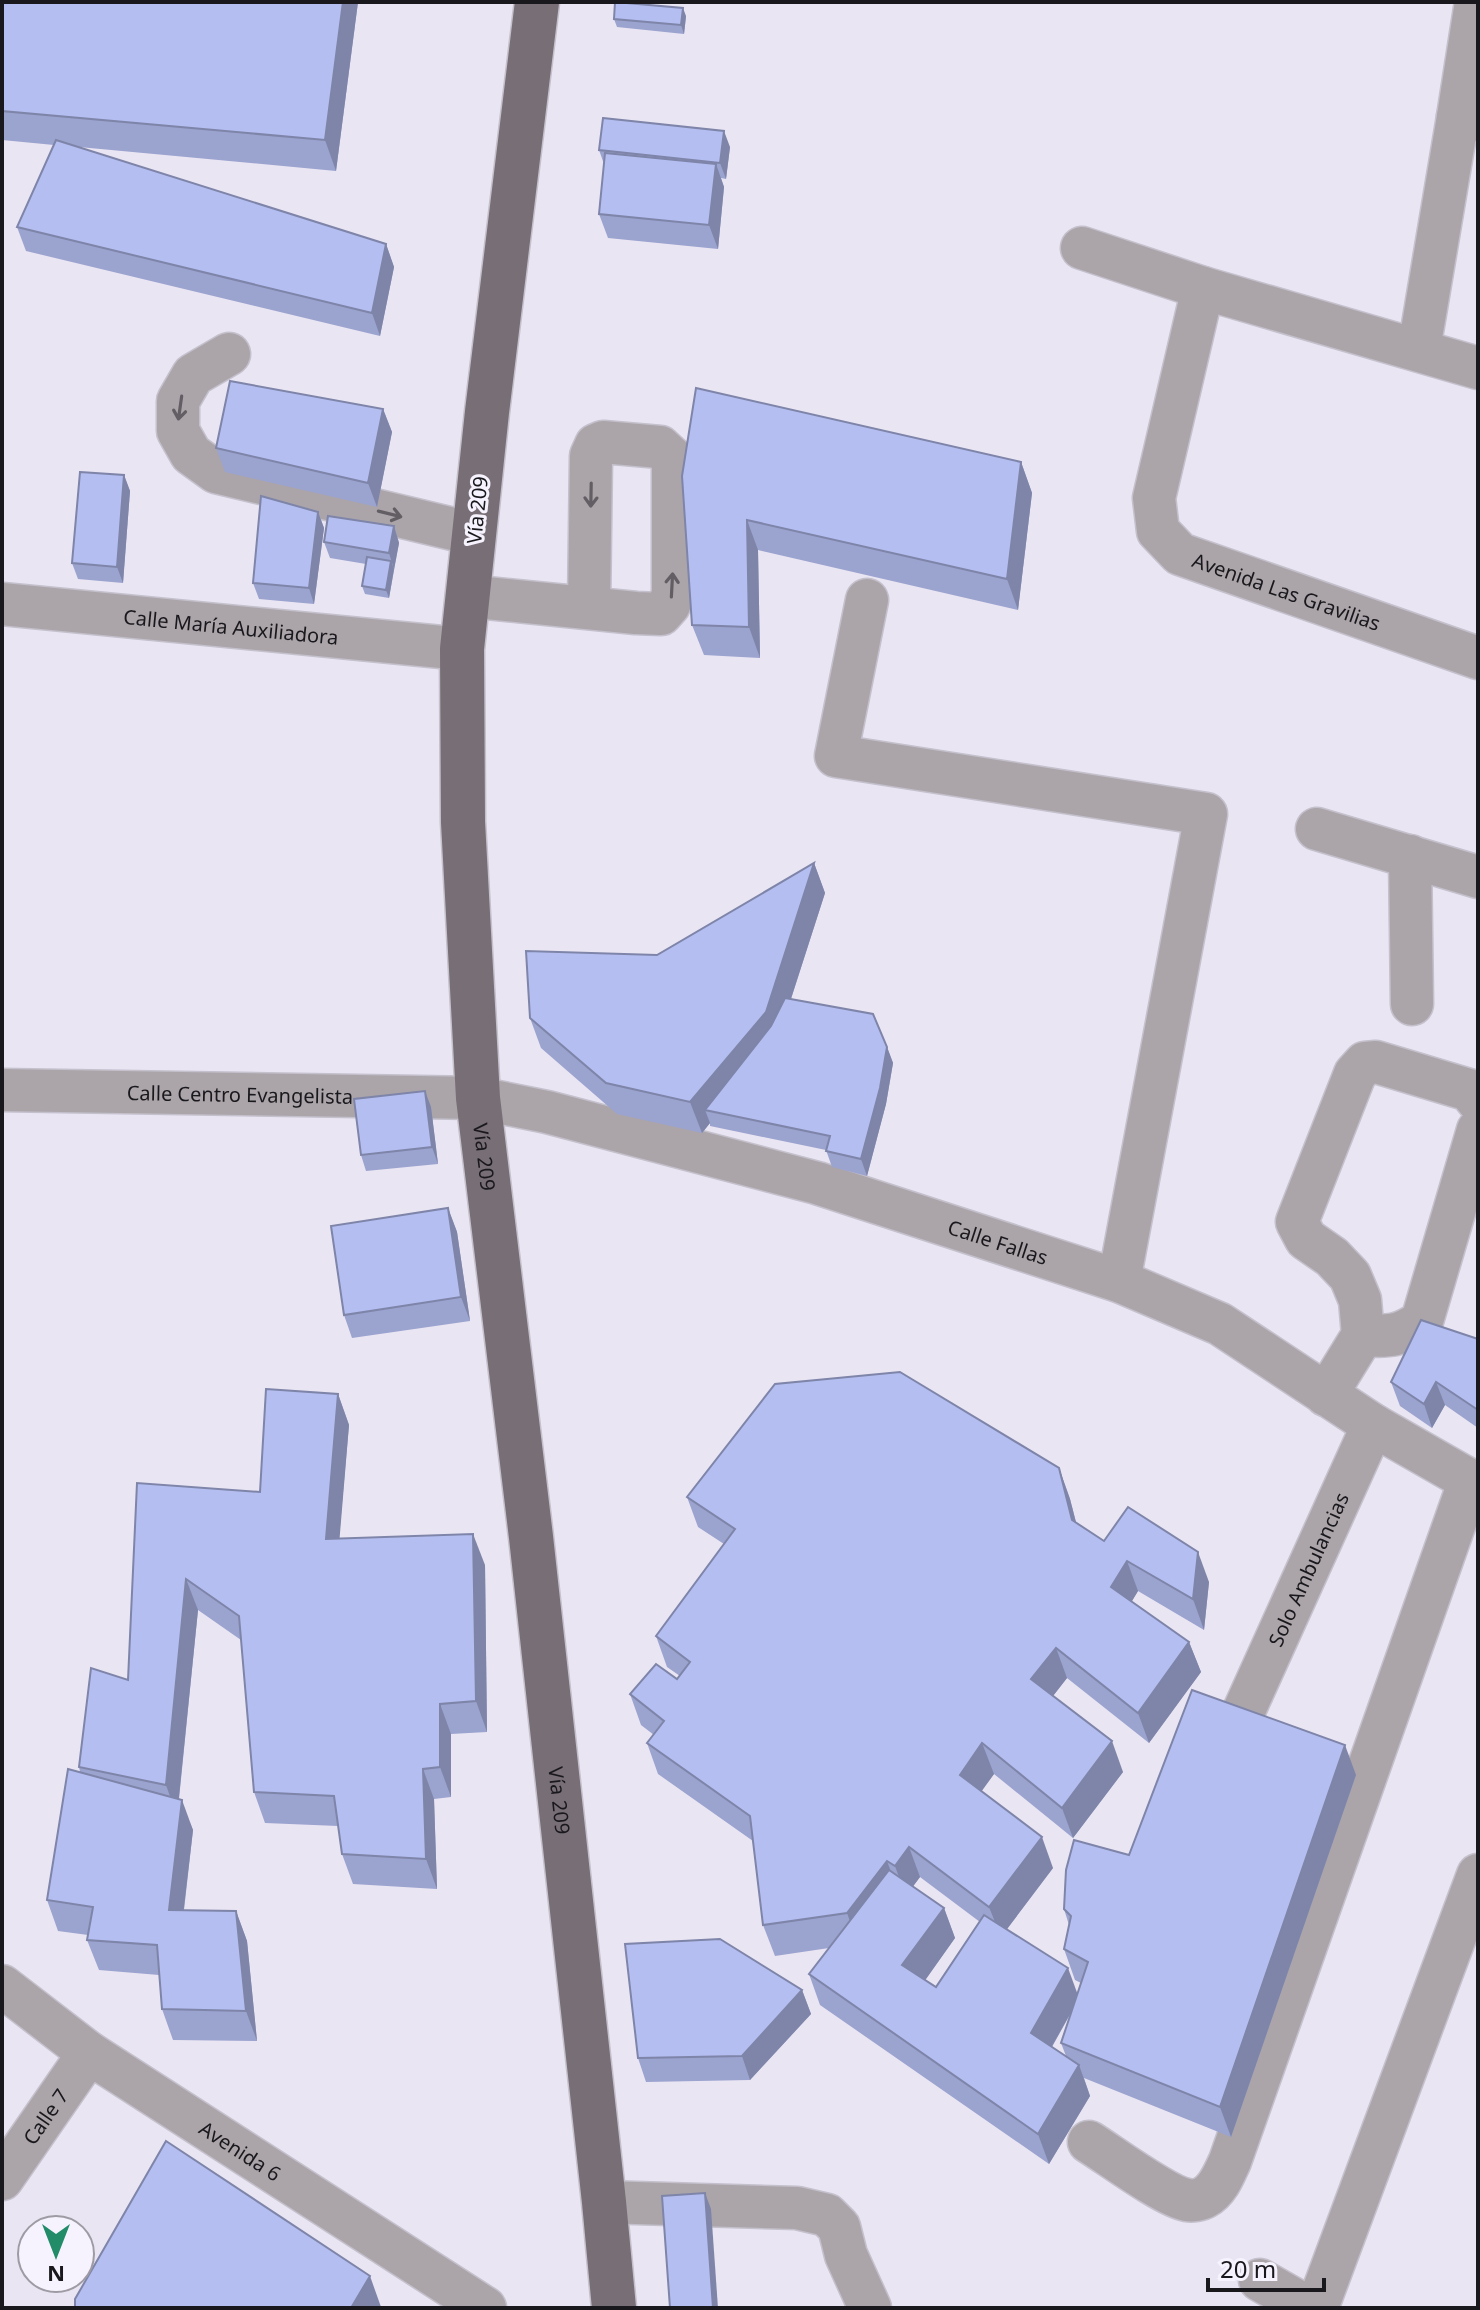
<svg xmlns="http://www.w3.org/2000/svg" width="1480" height="2310" font-family="'Noto Sans',sans-serif">
  <style>
    .lines { fill: none; stroke-linecap: round; stroke-linejoin: round }
    .minor-casing { stroke: #c4c0cc; stroke-width: 45 }
    .major-casing { stroke: #c4c0cc; stroke-width: 47 }
    .minor { stroke: #aba5aa; stroke-width: 42 }
    .major { stroke: #786e76; stroke-width: 44 }
    .wall { fill: #9ba3cf; fill-rule: evenodd }
    .shaded-wall { fill: #7e85a9 }
    .building { fill: #b4bef1; stroke: #7e85a9; stroke-width: 2 }
    .oneway { stroke: #625e63 }
    .labels { text-anchor: middle; dominant-baseline: central; stroke-width: 6; stroke-linejoin: round; paint-order: stroke }
    .street-label { font-size: 20px; fill: #19181c; stroke: #f7f3fe }
  </style>
  <rect width="100%" height="100%" fill="#eae5f3"/>
  <g class="lines">
    <g class="minor-casing">
      <g id="minor">
        <polyline points="1476,2 1458,117 1478,120"/>
        <polyline points="1082,248 1203,288"/>
        <polyline points="1419,349 1458,117"/>
        <polyline points="229,354 193,375 178,401 178,431 191,454 216,472 474,534"/>
        <path id="s1" d="M1478,368L1203,288L1154,498L1158,531L1180,554L1478,658"/>
        <polyline points="467,596 636,613 661,614 669,605 673,594 673,459 660,447 603,442 596,445 591,456 589,608"/>
        <polyline points="867,600 836,756 1206,814 1119,1281"/>
        <path id="s2" d="M2,604L462,649"/>
        <polyline points="1317,829 1478,877"/>
        <polyline points="1410,856 1412,1004"/>
        <path id="s3" d="M2,1090L478,1098L547,1112L817,1183L1119,1281L1220,1324L1373,1425L1478,1485"/>
        <path d="M1363,1335C1390,1337 1400,1336 1422,1321L1478,1130"/>
        <polyline points="1326,1395 1363,1335 1360,1300 1350,1276 1332,1257 1306,1239 1297,1222 1355,1074 1365,1063 1376,1062 1469,1090 1478,1101"/>
        <path id="s4" d="M1242,1715L1373,1425"/>
        <path id="s5" d="M2,1986L89,2053L485,2308"/>
        <path d="M1089,2142C1110,2155 1165,2196 1187,2200C1192,2201 1200,2200 1205,2197C1218,2190 1224,2174 1230,2161L1470,1480"/>
        <path id="s6" d="M2,2179L89,2053"/>
        <polyline points="604,2202 797,2208 827,2215 839,2227 846,2255 870,2308"/>
        <polyline points="1260,2280 1309,2308"/>
        <polyline points="1317,2308 1478,1875"/>
      </g>
    </g>
    <g class="major-casing">
      <g id="major">
        <path id="s7" d="M537,2L487,412L462,649L463,822L478,1098L531,1537L604,2202L614,2308"/>
      </g>
    </g>
    <use href="#minor" class="minor"/>
    <use href="#major" class="major"/>
  </g>
  <g class="wall">
    <polygon points="2,2 358,2 336,171 79,147 386,244 394,267 380,336 26,251 17,227 54,145 2,140"/>
    <polygon points="686,16 684,34 617,27 614,19"/>
    <polygon points="730,147 726,179 721,178 724,187 718,249 608,238 599,214 604,164 599,150"/>
    <polygon points="383,409 392,432 377,507 225,472 216,448"/>
    <polygon points="1021,462 1032,493 1018,610 758,550 760,658 704,655 692,625 682,476"/>
    <polygon points="124,475 130,491 123,583 78,579 72,563"/>
    <polygon points="318,512 324,528 314,604 259,599 253,583"/>
    <polygon points="394,526 399,543 389,598 365,594 362,586 366,564 330,558 324,542"/>
    <polygon points="814,863 825,893 791,999 887,1047 893,1063 886,1104 867,1176 832,1167 826,1150 710,1126 710,1123 702,1133 617,1114 541,1048 530,1018 657,955"/>
    <polygon points="425,1091 431,1107 438,1164 366,1171 361,1155"/>
    <polygon points="448,1208 457,1232 470,1321 352,1338 344,1315"/>
    <polygon points="1478,1339 1478,1428 1445,1405 1432,1428 1400,1406 1391,1382"/>
    <polygon points="338,1394 349,1425 339,1538 485,1565 487,1732 451,1734 451,1797 434,1799 437,1889 353,1884 342,1854 338,1826 265,1823 254,1792 241,1640 198,1610 179,1799 193,1830 184,1910 236,1911 247,1941 257,2041 173,2040 162,2009 159,1975 99,1970 87,1940 88,1935 58,1931 47,1900 80,1772 79,1767 128,1680 137,1483 260,1492"/>
    <path d="M1059,1468L1070,1499L1076,1522L1104,1541L1209,1582L1204,1630L1138,1591L1131,1602L1189,1642L1201,1672L1149,1743L1067,1678L1053,1696L1123,1772L1073,1838L994,1774L981,1791L1053,1868L1007,1929L1078,1994L1081,1983L1075,1980L1064,1949L1069,1925L1064,1909L1129,1855L1356,1775L1231,2137L1084,2078L1090,2096L1049,2164L820,2005L809,1974L829,1948L775,1956L763,1925L753,1841L658,1774L647,1743L654,1735L641,1725L630,1694L677,1679L680,1676L667,1667L656,1636L724,1544L698,1527L687,1497ZM920,1877L980,1922L936,1987L925,1980L955,1938L944,1908L913,1886ZM1072,2011L1061,2043L1066,2056L1052,2047Z"/>
    <polygon points="802,1990 811,2014 750,2080 646,2082 638,2058"/>
  </g>
  <g class="shaded-wall">
    <polygon points="343,2 358,2 336,171 325,140"/>
    <polygon points="683,8 686,16 684,34 681,25"/>
    <polygon points="724,131 730,147 726,179 720,163"/>
    <polygon points="716,164 724,187 718,249 709,225"/>
    <polygon points="386,244 394,267 380,336 372,313"/>
    <polygon points="383,409 392,432 377,507 368,483"/>
    <polygon points="1021,462 1032,493 1018,610 1007,579"/>
    <polygon points="124,475 130,491 123,583 117,567"/>
    <polygon points="318,512 324,528 314,604 309,588"/>
    <polygon points="747,520 758,550 760,658 749,627"/>
    <polygon points="394,526 399,543 394,569 389,553"/>
    <polygon points="391,561 394,569 389,598 386,590"/>
    <polygon points="814,863 825,893 777,1042 705,1110 710,1123 702,1133 690,1102"/>
    <polygon points="887,1047 893,1063 886,1104 867,1176 861,1159"/>
    <polygon points="425,1091 431,1107 438,1164 432,1147"/>
    <polygon points="448,1208 457,1232 470,1321 461,1297"/>
    <polygon points="1436,1382 1445,1405 1432,1428 1424,1404"/>
    <polygon points="338,1394 349,1425 337,1569 326,1539"/>
    <polygon points="1059,1468 1070,1499 1083,1550 1072,1520"/>
    <polygon points="473,1534 485,1565 487,1732 476,1701"/>
    <polygon points="1198,1552 1209,1582 1204,1630 1193,1599"/>
    <polygon points="1127,1561 1138,1591 1122,1618 1111,1587"/>
    <polygon points="186,1579 198,1610 177,1816 166,1785"/>
    <polygon points="1189,1642 1201,1672 1149,1743 1138,1713"/>
    <polygon points="1056,1648 1067,1678 1042,1710 1031,1679"/>
    <polygon points="440,1704 451,1734 451,1797 440,1767"/>
    <polygon points="1112,1741 1123,1772 1073,1838 1062,1808"/>
    <polygon points="982,1743 994,1774 971,1806 960,1775"/>
    <polygon points="1345,1745 1356,1775 1231,2137 1220,2107"/>
    <polygon points="423,1769 434,1799 437,1889 426,1859"/>
    <polygon points="182,1800 193,1830 180,1941 169,1910"/>
    <polygon points="1042,1837 1053,1868 1001,1937 989,1907"/>
    <polygon points="909,1847 920,1877 906,1896 895,1866"/>
    <polygon points="887,1861 898,1891 858,1943 847,1913"/>
    <polygon points="944,1908 955,1938 914,1996 902,1965"/>
    <polygon points="236,1911 247,1941 257,2041 246,2011"/>
    <polygon points="1068,1968 1079,1998 1042,2064 1031,2033"/>
    <polygon points="802,1990 811,2014 750,2080 742,2056"/>
    <polygon points="1079,2065 1090,2096 1049,2164 1038,2134"/>
    <polygon points="705,2193 711,2209 718,2308 713,2308"/>
    <polygon points="370,2276 381,2307 380,2308 351,2308"/>
  </g>
  <g class="building">
    <polygon points="2,2 343,2 325,140 2,111"/>
    <polygon points="615,2 683,8 681,25 614,19"/>
    <polygon points="603,118 724,131 720,163 599,150"/>
    <polygon points="56,140 386,244 372,313 17,227"/>
    <polygon points="605,153 716,164 709,225 599,214"/>
    <polygon points="230,381 383,409 368,483 216,448"/>
    <polygon points="696,388 1021,462 1007,579 747,520 749,627 692,625 682,476"/>
    <polygon points="80,472 124,475 117,567 72,563"/>
    <polygon points="261,496 318,512 309,588 253,583"/>
    <polygon points="328,516 394,526 389,553 324,542"/>
    <polygon points="367,557 391,561 386,590 362,586"/>
    <polygon points="814,863 766,1012 690,1102 606,1083 530,1018 526,951 657,955"/>
    <polygon points="785,998 873,1014 887,1047 880,1088 861,1159 826,1151 830,1136 705,1110 771,1026"/>
    <polygon points="425,1091 432,1147 361,1155 354,1099"/>
    <polygon points="448,1208 461,1297 344,1315 331,1226"/>
    <polygon points="1421,1320 1478,1339 1478,1410 1436,1382 1424,1404 1391,1382"/>
    <polygon points="900,1372 1059,1468 1072,1520 1104,1541 1128,1507 1198,1552 1193,1599 1127,1561 1111,1587 1189,1642 1138,1713 1056,1648 1031,1679 1112,1741 1062,1808 982,1743 960,1775 1042,1837 989,1907 909,1847 895,1866 887,1861 847,1913 763,1925 750,1816 647,1743 664,1721 630,1694 656,1664 677,1679 690,1662 656,1636 735,1529 687,1497 775,1384"/>
    <polygon points="266,1389 338,1394 326,1539 473,1534 476,1701 440,1704 440,1767 423,1769 426,1859 342,1854 334,1796 254,1792 239,1616 186,1579 166,1785 79,1767 91,1668 128,1680 137,1483 260,1492"/>
    <polygon points="1192,1690 1345,1745 1220,2107 1061,2043 1088,1962 1064,1949 1071,1916 1064,1909 1066,1870 1074,1840 1129,1855"/>
    <polygon points="68,1769 182,1800 169,1910 236,1911 246,2011 162,2009 157,1945 87,1940 93,1907 47,1900"/>
    <polygon points="889,1870 944,1908 902,1965 936,1987 984,1915 1068,1968 1031,2033 1079,2065 1038,2134 809,1974"/>
    <polygon points="720,1939 802,1990 742,2056 638,2058 625,1944"/>
    <polygon points="166,2141 370,2276 351,2308 75,2308 75,2299"/>
    <polygon points="705,2193 713,2308 670,2308 662,2196"/>
  </g>
  <defs><path id="oneway-shaft" d="M-6 0H5M1.5-3L5.5 0L1.5 3" fill="none" stroke-width="1.6" stroke-linecap="round" stroke-linejoin="round" transform="scale(2)"/></defs>
  <g class="oneway">
    <use href="#oneway-shaft" transform="translate(180 408) rotate(98)"/>
    <use href="#oneway-shaft" transform="translate(591 495) rotate(91)"/>
    <use href="#oneway-shaft" transform="translate(390 514) rotate(14)"/>
    <use href="#oneway-shaft" transform="translate(672 585) rotate(-87)"/>
  </g>
  <g class="labels">
    <g class="street-label">
      <text transform="translate(477 510) rotate(-84)">Vía 209</text>
      <text stroke="none"><textPath href="#s1" startOffset="680">Avenida Las Gravilias</textPath></text>
      <text stroke="none"><textPath href="#s2" startOffset="230">Calle María Auxiliadora</textPath></text>
      <text stroke="none"><textPath href="#s3" startOffset="238">Calle Centro Evangelista</textPath></text>
      <text stroke="none"><textPath href="#s7" startOffset="1160">Vía 209</textPath></text>
      <text stroke="none"><textPath href="#s3" startOffset="1016">Calle Fallas</textPath></text>
      <text stroke="none"><textPath href="#s4" startOffset="160">Solo Ambulancias</textPath></text>
      <text stroke="none"><textPath href="#s7" startOffset="1808">Vía 209</textPath></text>
      <text stroke="none"><textPath href="#s6" startOffset="76">Calle 7</textPath></text>
      <text stroke="none"><textPath href="#s5" startOffset="290">Avenida 6</textPath></text>
    </g>
  </g>
  <rect width="1480" height="2310" fill="none" stroke="#19181c" stroke-width="8"/>
  <g transform="translate(56 2254) rotate(180)"><circle r="38" fill="#f7f3fe" stroke="#9e9ba4" stroke-width="2"/>
  <path d="M0-6L14 30L0 20L-14 30Z" fill="#228c69"/>
  <text y="-12" font-size="22" font-weight="bold" text-anchor="middle" fill="#19181c">N</text>
  </g>
  <path d="M1208 2278v12h116v-12" fill="none" stroke="#19181c" stroke-width="4"/>
  <text x="1220" y="2278" font-size="24" fill="#19181c" stroke="#f7f3fe" stroke-width="6" paint-order="stroke">20 m</text>
</svg>
